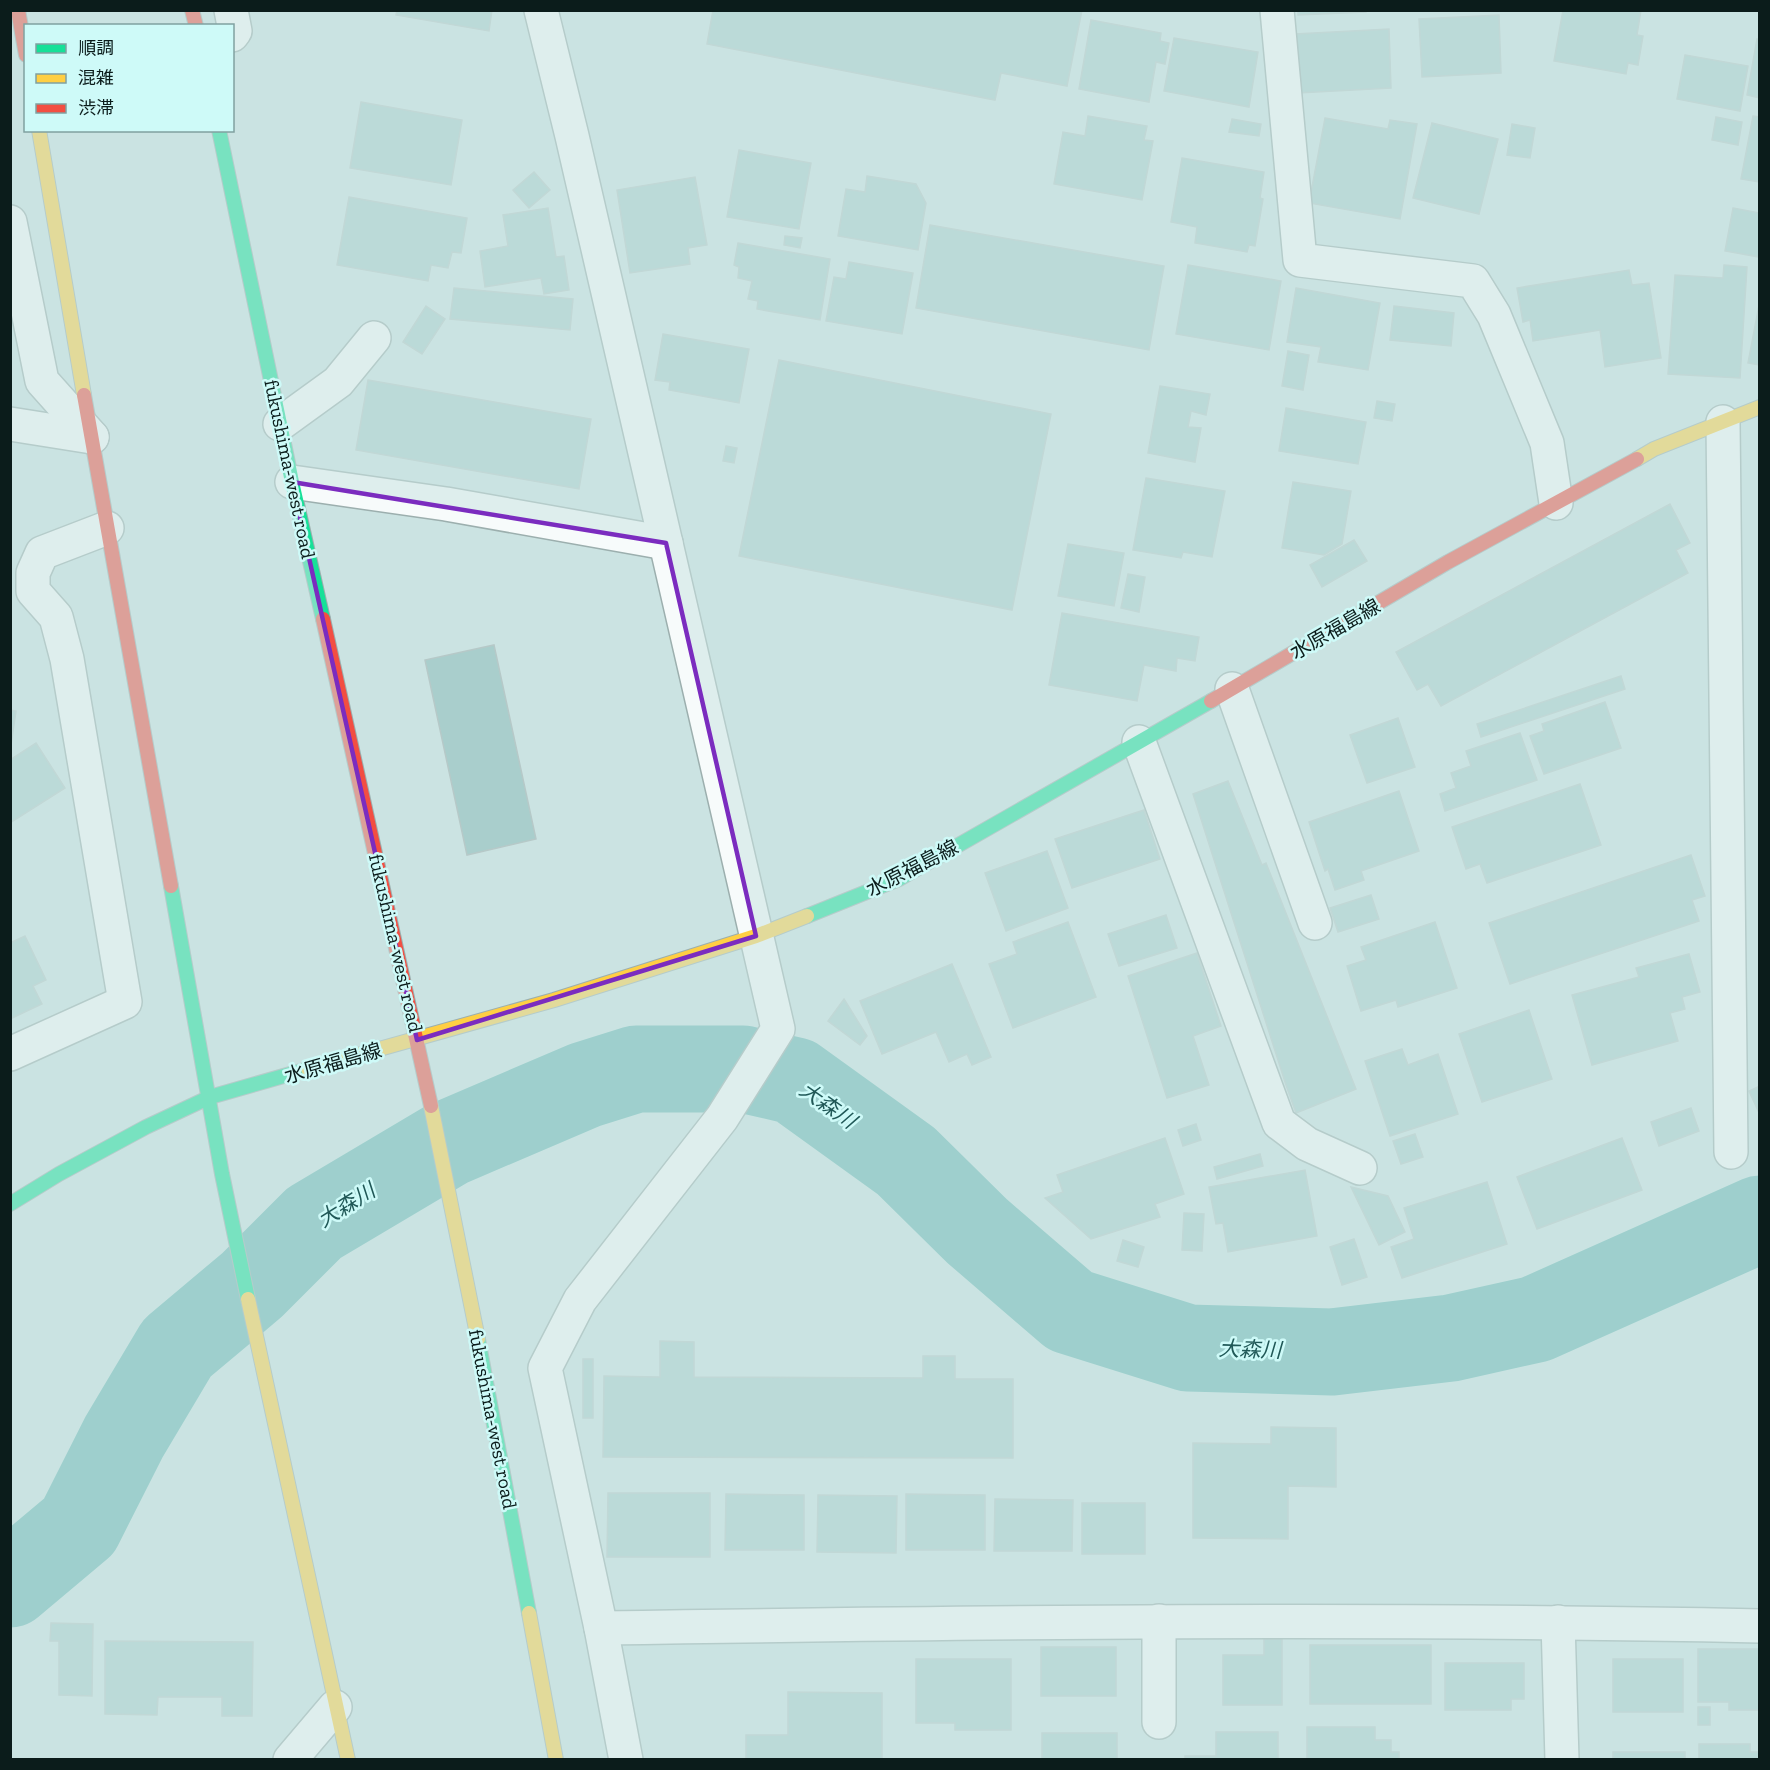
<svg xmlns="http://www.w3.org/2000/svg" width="1770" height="1770" font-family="'Zilla Slab','Noto Sans JP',serif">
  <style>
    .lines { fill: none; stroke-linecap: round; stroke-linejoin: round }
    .river { stroke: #68b7b4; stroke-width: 87 }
    .building { fill: #a9cecc; stroke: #b6c9c8; stroke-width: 1.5 }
    .street-casing { stroke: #9cafae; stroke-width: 36 }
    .fast-casing { stroke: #9cafae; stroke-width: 16 }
    .slow-casing { stroke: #9cafae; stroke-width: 16 }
    .jam-casing { stroke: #9cafae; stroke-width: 16 }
    .street { stroke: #f7fbfb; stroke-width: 33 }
    .fast { stroke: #16e098; stroke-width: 14 }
    .slow { stroke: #ffcf43; stroke-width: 14 }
    .jam { stroke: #f24e42; stroke-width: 14 }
    .marked { fill: none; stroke: #7b2cbf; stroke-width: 4.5; stroke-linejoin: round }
    .labels { text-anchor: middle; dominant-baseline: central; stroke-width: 5; stroke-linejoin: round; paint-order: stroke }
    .street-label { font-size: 20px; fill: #0b1c1b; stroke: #cefaf8 }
    .water-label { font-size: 21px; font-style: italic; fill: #205857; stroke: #cefaf8 }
  </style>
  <rect width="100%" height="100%" fill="#cbe3e2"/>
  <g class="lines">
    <polyline class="river" points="10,1584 79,1526 124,1437 177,1348 252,1285 314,1223 447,1144 585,1085 636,1069 743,1069 795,1081 906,1161 977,1231 1070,1311 1188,1348 1332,1352 1451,1338 1536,1319 1760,1219"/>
  </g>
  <g class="building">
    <polygon points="397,10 492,10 489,31 396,15"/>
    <polygon points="713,10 1082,10 1067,86 1001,73 995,100 707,44"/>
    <polygon points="1298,10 1366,10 1366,12 1298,15"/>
    <polygon points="1563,10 1641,10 1637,35 1643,36 1638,65 1628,63 1626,74 1554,61"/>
    <polygon points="1499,15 1501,73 1422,77 1419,19"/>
    <polygon points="1091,20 1161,33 1160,41 1169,43 1165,64 1156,62 1149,102 1079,89"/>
    <polygon points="1389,29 1391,88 1298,93 1295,34"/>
    <polygon points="1174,38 1258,52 1249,107 1164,91"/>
    <polygon points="1757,39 1760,40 1760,98 1747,95"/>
    <polygon points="1685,55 1748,66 1740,111 1677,99"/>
    <polygon points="361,102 462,120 451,185 350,168"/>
    <polygon points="1088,116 1147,126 1144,140 1153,141 1142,200 1054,184 1063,132 1085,136"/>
    <polygon points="1753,116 1760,117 1760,182 1741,179"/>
    <polygon points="1716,117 1742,122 1738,145 1712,140"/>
    <polygon points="1325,118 1388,129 1390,120 1417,124 1400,219 1309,203"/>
    <polygon points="1232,119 1261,124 1259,136 1229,132"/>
    <polygon points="1432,123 1498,139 1479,214 1413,198"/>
    <polygon points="1512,124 1535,128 1530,158 1507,155"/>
    <polygon points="739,150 811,163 799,229 727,217"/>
    <polygon points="1182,158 1264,172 1260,198 1263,199 1255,246 1249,245 1247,252 1195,243 1197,227 1171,222"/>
    <polygon points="534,172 550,190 529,208 513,190"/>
    <polygon points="867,176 916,184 926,203 918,250 838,236 846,189 865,192"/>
    <polygon points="695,177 707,245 688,248 690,264 630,273 617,190"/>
    <polygon points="349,197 467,218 461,253 452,252 448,268 431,265 428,281 337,265"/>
    <polygon points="548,208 556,257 564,256 569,290 544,294 541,278 485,287 480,251 508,246 503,215"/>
    <polygon points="1733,208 1760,213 1759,257 1725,251"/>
    <polygon points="930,225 1164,266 1149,350 916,308"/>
    <polygon points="785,236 802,238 800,248 784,245"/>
    <polygon points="738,243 830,259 820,320 757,309 758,301 748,299 752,281 738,278 739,267 734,265"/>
    <polygon points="849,262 913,273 902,334 826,321 834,277 846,279"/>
    <polygon points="1188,265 1281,281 1269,350 1176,334"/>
    <polygon points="1724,265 1747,267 1740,378 1668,374 1675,275 1723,278"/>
    <polygon points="1629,270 1632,285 1649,283 1661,358 1605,367 1600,330 1533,341 1530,320 1523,322 1517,288"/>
    <polygon points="454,288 573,299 570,330 450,319"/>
    <polygon points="1296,288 1380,303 1368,370 1318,362 1321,347 1287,342"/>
    <polygon points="1760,300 1760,365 1748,363"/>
    <polygon points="426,306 445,319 422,354 403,342"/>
    <polygon points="1394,306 1454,313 1451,346 1390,340"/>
    <polygon points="663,334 749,349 739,403 669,390 670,382 655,380"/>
    <polygon points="1288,351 1309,355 1303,390 1282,386"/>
    <polygon points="779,360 1051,414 1012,610 739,556"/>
    <polygon points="368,380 591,419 579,489 356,450"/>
    <polygon points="1160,386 1210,394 1206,415 1191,411 1188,427 1201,428 1195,462 1148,453"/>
    <polygon points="1377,401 1395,404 1392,421 1374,418"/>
    <polygon points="1286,408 1366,422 1358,464 1279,451"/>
    <polygon points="726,446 737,448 734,463 723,461"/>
    <polygon points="1146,478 1225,491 1212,557 1183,552 1181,558 1133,550"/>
    <polygon points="1293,482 1351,491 1342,544 1324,555 1282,548"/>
    <polygon points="1670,504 1690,543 1676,550 1688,573 1441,706 1428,684 1417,690 1396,652"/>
    <polygon points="1354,540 1367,561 1322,587 1310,565"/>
    <polygon points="1068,544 1124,553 1114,606 1058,596"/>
    <polygon points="1128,574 1145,577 1139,612 1121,608"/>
    <polygon points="1062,613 1199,637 1195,661 1177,658 1176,671 1144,665 1137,701 1049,685"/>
    <polygon points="494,645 536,839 467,855 425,660"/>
    <polygon points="1621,676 1625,689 1481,737 1477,724"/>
    <polygon points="1605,702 1621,748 1544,774 1530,736 1544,731 1542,724"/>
    <polygon points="10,710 16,711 11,745 10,745"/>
    <polygon points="1398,718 1415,767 1367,783 1350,735"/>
    <polygon points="1520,733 1537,780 1445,811 1440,794 1456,788 1451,773 1471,766 1466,751"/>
    <polygon points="36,743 65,788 10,823 10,760"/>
    <polygon points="1228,781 1262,865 1266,863 1356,1089 1296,1113 1286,1085 1193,794"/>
    <polygon points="1580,784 1601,845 1487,883 1480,864 1466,869 1452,827"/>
    <polygon points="1399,791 1419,851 1361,871 1364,880 1335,890 1328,869 1325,871 1309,822"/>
    <polygon points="1144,810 1160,859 1072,888 1055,839"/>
    <polygon points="1047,851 1068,908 1006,931 985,873"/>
    <polygon points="1691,855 1705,896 1692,900 1699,921 1510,984 1489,923"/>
    <polygon points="1371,895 1379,919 1338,932 1330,908"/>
    <polygon points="1166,915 1177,948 1119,966 1108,934"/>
    <polygon points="1068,922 1096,997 1013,1028 989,964 1017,954 1013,942"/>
    <polygon points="1435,922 1457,988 1398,1007 1396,1000 1361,1011 1347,966 1366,960 1361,947"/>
    <polygon points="25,936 46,980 33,986 42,1004 10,1019 10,943"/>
    <polygon points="1197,953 1221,1026 1193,1036 1209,1085 1167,1098 1128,976"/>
    <polygon points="1689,954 1700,992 1682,997 1685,1009 1670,1013 1678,1041 1592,1065 1572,995 1639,977 1636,968"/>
    <polygon points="952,964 991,1057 972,1065 967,1054 949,1062 936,1032 882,1054 860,1001"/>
    <polygon points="844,999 867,1036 860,1045 828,1021"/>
    <polygon points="1529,1010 1552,1079 1482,1102 1459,1034"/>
    <polygon points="1402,1049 1408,1065 1438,1054 1458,1114 1390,1136 1365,1061"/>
    <polygon points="1760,1086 1760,1115 1749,1091"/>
    <polygon points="1691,1108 1699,1131 1659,1146 1651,1122"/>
    <polygon points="1196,1124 1201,1140 1183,1146 1178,1130"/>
    <polygon points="1415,1134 1423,1157 1401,1164 1393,1141"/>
    <polygon points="1165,1138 1184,1194 1155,1204 1160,1217 1091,1239 1045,1198 1063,1192 1057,1175"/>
    <polygon points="1622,1138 1642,1190 1537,1229 1517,1177"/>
    <polygon points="1260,1154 1263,1166 1217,1179 1214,1167"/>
    <polygon points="1305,1170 1317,1236 1228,1252 1223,1223 1216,1224 1209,1187"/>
    <polygon points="1487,1182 1507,1244 1402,1278 1391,1247 1414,1239 1404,1208"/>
    <polygon points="1351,1187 1388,1196 1405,1232 1379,1245"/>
    <polygon points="1184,1213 1204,1214 1202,1251 1182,1250"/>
    <polygon points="1354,1239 1367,1277 1342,1285 1330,1247"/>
    <polygon points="1123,1240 1144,1247 1138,1267 1117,1261"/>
    <polygon points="660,1341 694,1342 694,1377 923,1378 923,1356 955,1356 955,1379 1013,1379 1013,1458 603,1457 604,1376 660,1377"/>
    <rect x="583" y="1359" width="10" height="59"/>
    <polygon points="1271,1427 1336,1428 1336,1487 1288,1486 1288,1539 1193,1538 1193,1443 1271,1444"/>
    <polygon points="608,1493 710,1493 710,1557 607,1557"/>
    <polygon points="726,1494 804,1495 804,1550 725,1550"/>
    <polygon points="906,1494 985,1495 985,1550 906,1550"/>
    <polygon points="818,1495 897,1496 896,1553 817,1552"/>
    <polygon points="995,1499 1073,1500 1072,1551 994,1551"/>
    <rect x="1082" y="1503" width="63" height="51"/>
    <polygon points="51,1623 93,1624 92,1696 59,1695 59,1641 50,1641"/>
    <polygon points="1264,1639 1282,1639 1282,1705 1223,1705 1223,1655 1264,1655"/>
    <polygon points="105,1641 253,1642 252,1716 222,1716 222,1697 158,1697 157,1715 105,1714"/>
    <rect x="1310" y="1645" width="121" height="59"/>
    <rect x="1041" y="1647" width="75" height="49"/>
    <polygon points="1698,1649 1760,1649 1760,1710 1729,1710 1729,1702 1698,1702"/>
    <polygon points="916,1659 1011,1659 1011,1730 955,1730 955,1723 916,1723"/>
    <rect x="1613" y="1659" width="70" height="53"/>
    <polygon points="1445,1663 1524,1663 1524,1699 1511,1699 1511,1710 1445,1710"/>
    <polygon points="788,1692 882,1693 882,1760 746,1760 746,1735 788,1735"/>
    <rect x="1698" y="1707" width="12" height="18"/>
    <polygon points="1307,1727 1375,1727 1375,1740 1391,1740 1391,1752 1399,1752 1399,1760 1307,1760"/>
    <polygon points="1216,1732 1278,1732 1278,1760 1185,1760 1185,1756 1216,1756"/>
    <rect x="1042" y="1733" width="75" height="27"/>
    <polygon points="1699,1744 1750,1744 1750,1752 1760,1752 1760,1760 1699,1760"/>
    <rect x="1613" y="1752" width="72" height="8"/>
  </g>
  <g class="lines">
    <g class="street-casing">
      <g id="street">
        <polyline points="231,10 235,31 232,35"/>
        <polyline points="541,10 572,136 778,1029 722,1118 580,1300 545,1368 601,1628 626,1760"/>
        <polyline points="1277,10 1300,260 1473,281 1494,315 1547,443 1556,503"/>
        <polyline points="10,222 42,381 92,437"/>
        <polyline points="1723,422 1731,1152"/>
        <polyline points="10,424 92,437"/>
        <polyline points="280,424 338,382 374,338"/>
        <polyline points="292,482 446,504 666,543"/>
        <polyline points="1232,689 1315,923"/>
        <polyline points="1139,742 1279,1123 1307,1144 1360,1168"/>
        <polyline points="10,1054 125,1002 67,659 56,617 33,591 33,573 42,553 107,528"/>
        <polyline points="1159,1621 1159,1722"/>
        <polyline points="1558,1622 1562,1760"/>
        <path d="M601,1628C987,1622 1373,1618 1760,1626"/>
        <polyline points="290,1760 335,1707"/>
      </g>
    </g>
    <g class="fast-casing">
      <g id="fast">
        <polyline points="219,130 292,482 323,619"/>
        <polyline points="171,886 222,1174 248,1299"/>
        <polyline points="807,916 899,879 1211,701"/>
        <polyline points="10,1204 59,1174 146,1127 210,1097 308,1069"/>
        <polyline points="478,1339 529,1613"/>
      </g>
    </g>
    <g class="slow-casing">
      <g id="slow">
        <polyline points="39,130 84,395"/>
        <polyline points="1637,459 1654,449 1760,407"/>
        <polyline points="308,1069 554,1000 756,936 807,916"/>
        <polyline points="431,1106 478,1339"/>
        <polyline points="248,1299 348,1760"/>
        <polyline points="529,1613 556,1760"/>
      </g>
    </g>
    <g class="jam-casing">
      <g id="jam">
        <polyline points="18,10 26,55"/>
        <polyline points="192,10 196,26"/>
        <polyline points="84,395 171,886"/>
        <polyline points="323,619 431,1106"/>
        <polyline points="1211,701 1448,562 1637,459"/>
      </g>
    </g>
    <use href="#street" class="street"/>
    <use href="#fast" class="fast"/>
    <use href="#slow" class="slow"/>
    <use href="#jam" class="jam"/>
  </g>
  <path d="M0 0H1770V1770H0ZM292,482L666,543L756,936L417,1040Z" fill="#cbe3e2" fill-opacity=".55" fill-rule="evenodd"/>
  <path class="marked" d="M292,482L666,543L756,936L417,1040Z"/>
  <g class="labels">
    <g class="street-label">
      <text transform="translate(290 469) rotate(78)">fukushima-west road</text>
      <text transform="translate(1335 629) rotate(-30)">水原福島線</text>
      <text transform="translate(912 868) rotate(-27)">水原福島線</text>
      <text transform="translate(396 943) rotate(77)">fukushima-west road</text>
      <text transform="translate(333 1063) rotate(-16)">水原福島線</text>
      <text transform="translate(493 1419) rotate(79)">fukushima-west road</text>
    </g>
    <g class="water-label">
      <text transform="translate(828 1105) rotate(35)">大森川</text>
      <text transform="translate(346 1205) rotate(-32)">大森川</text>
      <text transform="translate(1250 1349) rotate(2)">大森川</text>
    </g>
  </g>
  <rect width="1770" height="1770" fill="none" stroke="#0b1c1b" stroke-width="24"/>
  <rect x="24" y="24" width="210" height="108" fill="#cefaf8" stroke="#80a1a0" stroke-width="1.5"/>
  <rect x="36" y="44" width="30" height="9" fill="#16e098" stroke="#80a1a0" stroke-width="1.5"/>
  <text x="78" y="54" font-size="18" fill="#0b1c1b">順調</text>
  <rect x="36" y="74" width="30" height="9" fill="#ffcf43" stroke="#80a1a0" stroke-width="1.5"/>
  <text x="78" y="84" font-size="18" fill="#0b1c1b">混雑</text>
  <rect x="36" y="104" width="30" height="9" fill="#f24e42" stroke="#80a1a0" stroke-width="1.5"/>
  <text x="78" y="114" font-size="18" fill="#0b1c1b">渋滞</text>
</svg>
